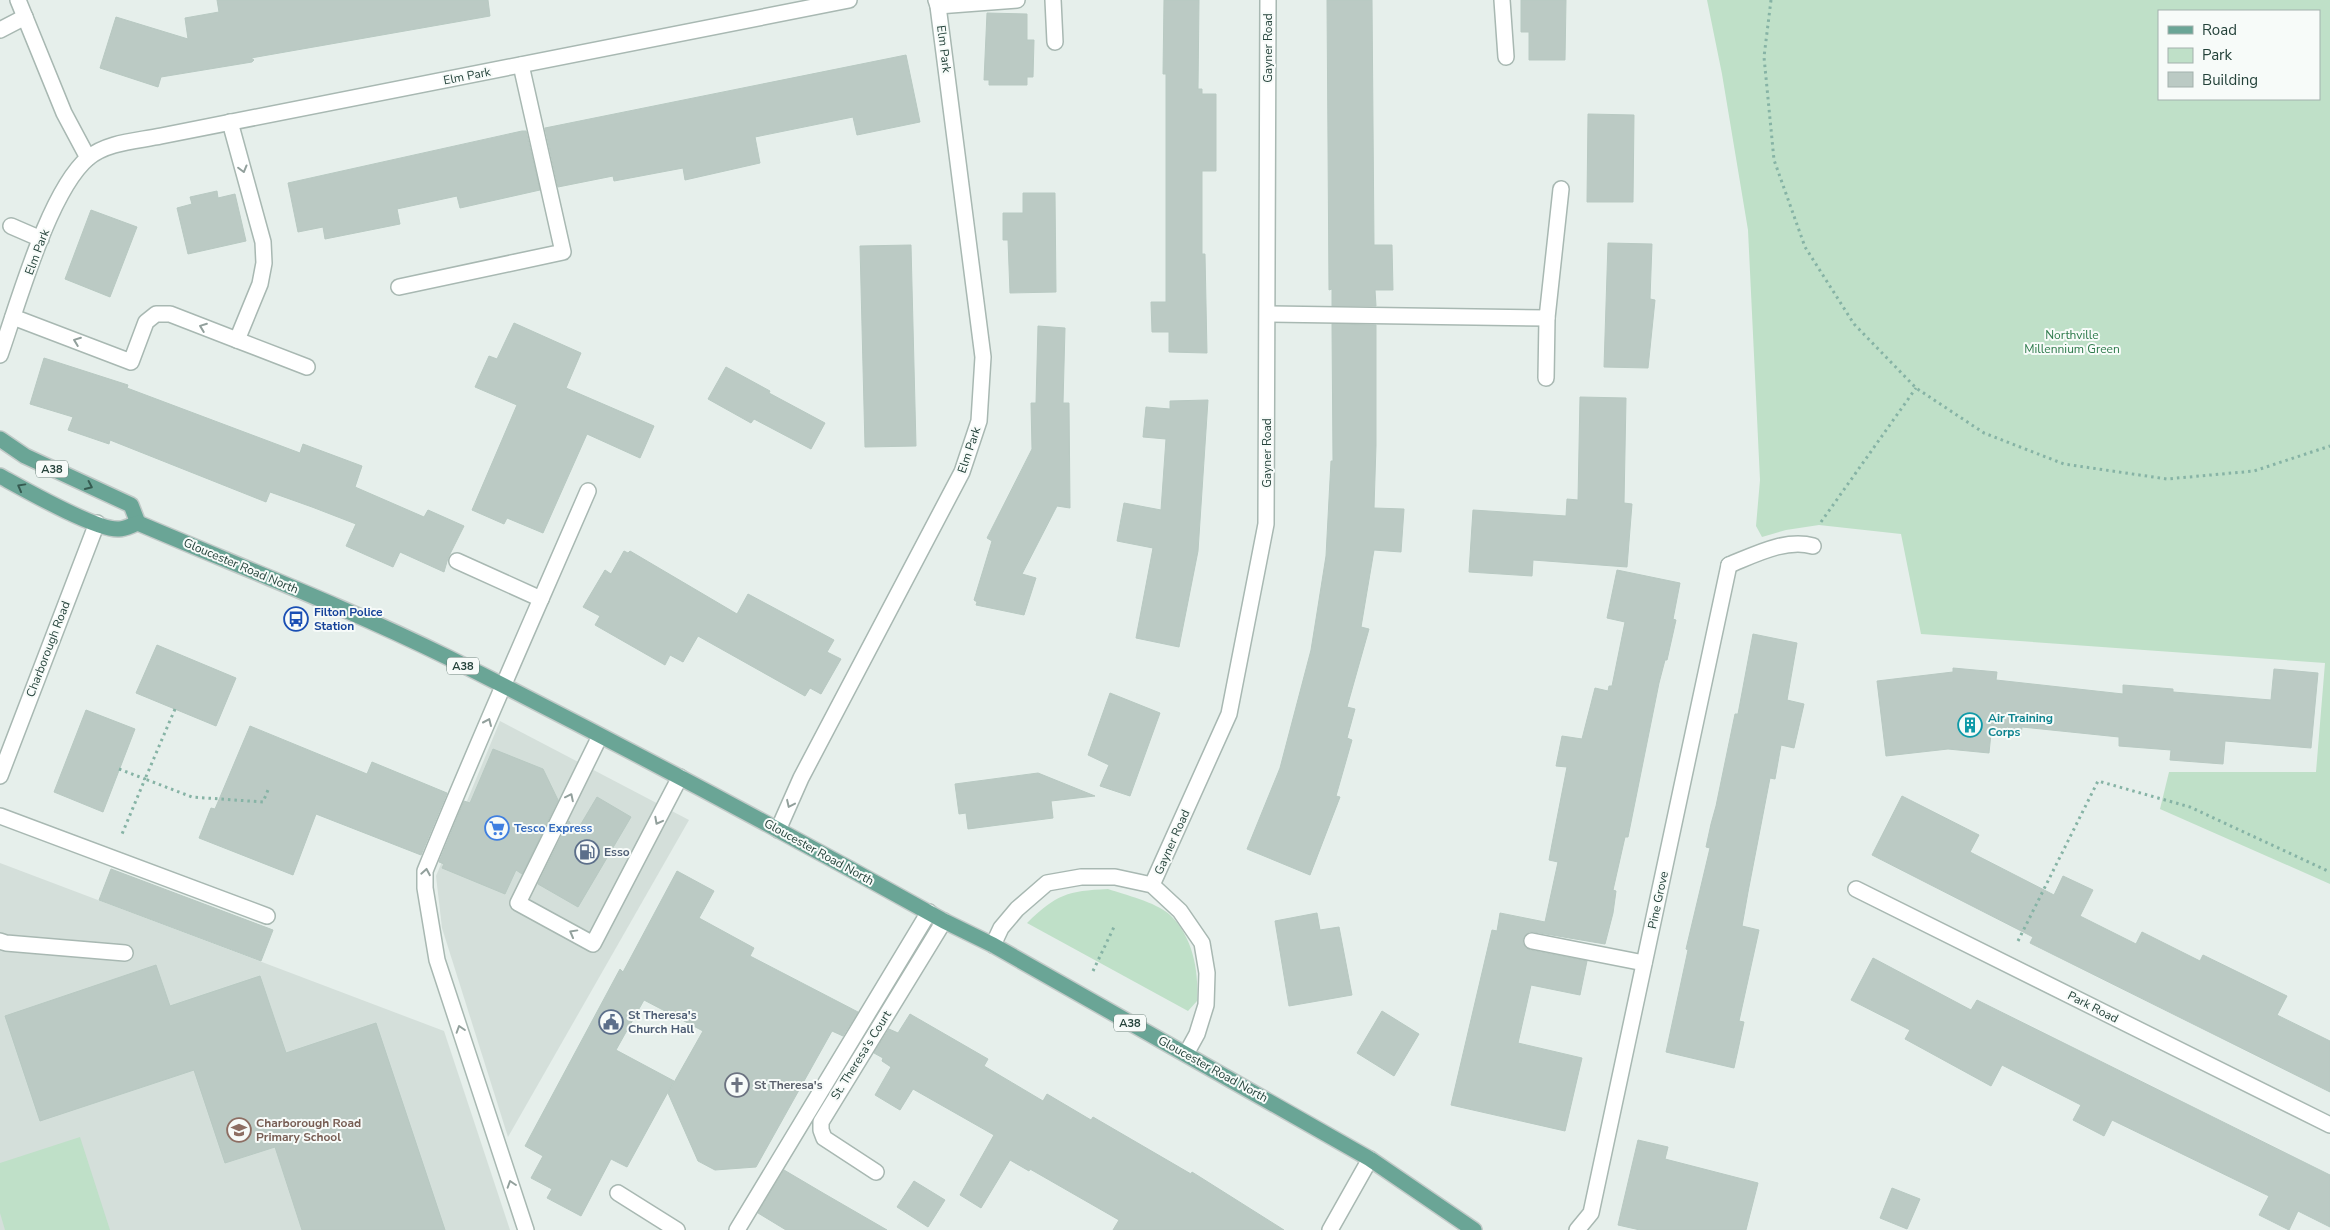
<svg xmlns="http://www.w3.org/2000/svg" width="2330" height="1230" font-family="'Nunito Sans',sans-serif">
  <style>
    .built { fill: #d4dfda }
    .green { fill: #bfe0c8; fill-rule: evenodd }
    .building { fill: #bbcac4; stroke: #b8c9c2 }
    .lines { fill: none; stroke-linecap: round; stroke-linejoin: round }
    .lane-casing { stroke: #a8b8b2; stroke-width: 18 }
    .street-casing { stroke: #a8b8b2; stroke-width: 18 }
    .primary-casing { stroke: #c2cac8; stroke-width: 18 }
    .path { stroke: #86b3a5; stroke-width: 3; stroke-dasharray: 2.5 4; stroke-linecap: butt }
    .lane { stroke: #fff; stroke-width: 15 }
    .street { stroke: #fff; stroke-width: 15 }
    .primary { stroke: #6aa596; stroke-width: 15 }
    .oneway { stroke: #92a09c }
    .oneway2 { stroke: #365b51 }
    .labels { text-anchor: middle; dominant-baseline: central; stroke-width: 4; stroke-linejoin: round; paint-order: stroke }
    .shield { fill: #f7fbf9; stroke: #637a73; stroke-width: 1 }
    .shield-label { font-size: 11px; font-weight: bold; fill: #24423a }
    .street-label { font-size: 12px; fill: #24423a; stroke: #f7fbf9 }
    .park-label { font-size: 12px; fill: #2d7a4b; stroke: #f7fbf9 }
    .transit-label { font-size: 12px; font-weight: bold; fill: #164399; stroke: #f7fbf9; text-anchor: start }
    .culture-label { font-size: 12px; font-weight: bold; fill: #0d838f; stroke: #f7fbf9; text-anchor: start }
    .shop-label { font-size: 12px; font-weight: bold; fill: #366cbe; stroke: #f7fbf9; text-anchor: start }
    .service-label { font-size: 12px; font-weight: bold; fill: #4e5e75; stroke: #f7fbf9; text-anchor: start }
    .worship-label { font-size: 12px; font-weight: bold; fill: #5b616d; stroke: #f7fbf9; text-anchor: start }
    .education-label { font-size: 12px; font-weight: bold; fill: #785e54; stroke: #f7fbf9; text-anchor: start }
  </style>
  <rect width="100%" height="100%" fill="#e6efeb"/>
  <g class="built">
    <polygon points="500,721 689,820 508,1137 442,928 436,876"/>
    <polygon points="0,863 444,1031 510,1230 0,1230"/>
  </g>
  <g class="green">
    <path d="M1707,0H2330V884L2160,809L2169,772H2316L2325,663L1921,634L1901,534L1819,525L1786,530L1762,537L1756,526L1760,480L1748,230L1722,74ZM2159,11H2319V99H2159Z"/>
    <path d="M1108,889C1126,895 1155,902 1169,914C1193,936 1199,971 1197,1001L1188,1011L1027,923C1057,894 1067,891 1108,889Z"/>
    <polygon points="80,1137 110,1230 5,1230 0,1213 0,1163"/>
  </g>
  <g class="building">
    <polygon points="217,0 488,0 490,16 251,58 254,60 252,62 161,77 158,87 100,68 116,17 188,39 185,18 219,12"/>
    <polygon points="1164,0 1199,0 1198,89 1202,89 1202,94 1216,94 1216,171 1202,171 1202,254 1205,254 1207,353 1169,352 1169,332 1152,332 1151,302 1166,302 1166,74 1163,74"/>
    <polygon points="1327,0 1372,0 1374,245 1392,245 1393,290 1375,290 1376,306 1332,306 1332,289 1329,290"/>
    <polygon points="1521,0 1566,0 1565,60 1529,60 1529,32 1521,32"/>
    <polygon points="987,13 1027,14 1027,40 1034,40 1033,77 1027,77 1027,85 989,85 989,80 984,80"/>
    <polygon points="906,55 920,122 857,135 853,117 755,137 760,163 685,180 683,168 614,181 613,176 558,187 545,128"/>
    <polygon points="1588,114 1634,115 1633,202 1587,202"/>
    <polygon points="522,131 526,131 540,190 460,208 457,196 397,209 400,224 325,239 323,227 298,232 288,183"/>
    <polygon points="217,191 218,198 235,194 246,241 188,254 177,208 192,204 190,197"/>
    <polygon points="1023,193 1055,193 1056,292 1010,293 1008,240 1003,240 1003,213 1023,213"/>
    <polygon points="91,210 137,227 110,297 65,279"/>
    <polygon points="1608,243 1652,244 1650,299 1655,300 1648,368 1604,367"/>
    <polygon points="911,245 916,446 865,447 860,246"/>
    <polygon points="514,323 581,353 566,388 654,426 640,458 587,434 543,533 507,518 504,524 472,510 517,405 475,387 489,356 497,359"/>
    <polygon points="1332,324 1376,325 1376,445 1374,508 1404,509 1401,552 1374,550 1361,627 1369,629 1347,707 1355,709 1347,738 1352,740 1336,796 1340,797 1310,875 1247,849 1280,768 1311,650 1316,619 1326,556 1331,461 1333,461"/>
    <polygon points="1038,326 1065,328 1063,403 1069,403 1070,508 1057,506 1022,574 1036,578 1024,615 976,605 977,602 974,600 992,541 987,538 1032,449 1031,403 1036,403"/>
    <polygon points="44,358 128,385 127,388 300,453 303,444 362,466 355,487 424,517 428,510 464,526 448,558 444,572 400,552 393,567 346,546 356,524 312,507 270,492 266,502 110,440 109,444 68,430 73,417 30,404"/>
    <polygon points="726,367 770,391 769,393 825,423 811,449 754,419 751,423 708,399"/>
    <polygon points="1580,397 1626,398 1624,503 1632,504 1627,567 1533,560 1532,576 1469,572 1473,510 1566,516 1567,499 1578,500"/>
    <polygon points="1208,400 1198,551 1179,647 1136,638 1153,548 1117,541 1124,503 1161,510 1166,439 1143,437 1146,407 1170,409 1170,401"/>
    <polygon points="624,551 628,553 630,551 737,614 748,594 834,640 827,652 841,659 821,694 810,688 805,696 698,636 683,662 670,655 665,665 595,625 600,616 583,607 605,570 611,574"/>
    <polygon points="1617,570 1680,583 1673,619 1676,620 1667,660 1665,660 1659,683 1628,837 1625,837 1613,890 1616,891 1613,913 1605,944 1534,932 1529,932 1523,939 1523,944 1530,950 1587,961 1580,995 1531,985 1518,1043 1582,1058 1565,1131 1451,1105 1492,930 1497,931 1500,913 1545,922 1558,862 1549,860 1552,844 1567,767 1556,766 1562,736 1582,739 1595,688 1608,691 1609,686 1612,686 1625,622 1607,618"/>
    <polygon points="1753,634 1797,643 1787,700 1804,704 1794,748 1781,745 1775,779 1770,778 1748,892 1742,926 1759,930 1739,1021 1744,1022 1734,1068 1666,1052 1688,950 1686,949 1710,848 1706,847 1711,824 1716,806 1735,714 1738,714"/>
    <polygon points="157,645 236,678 216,726 136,693"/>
    <polygon points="1953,668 1997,672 1996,680 2123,694 2123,685 2173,689 2173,692 2271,700 2274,669 2318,673 2311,748 2225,741 2223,764 2170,760 2171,750 2119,746 2119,737 2022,727 2021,735 1991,733 1989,753 1948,749 1886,756 1877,681 1953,672"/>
    <polygon points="1110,693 1160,713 1130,796 1100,786 1109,765 1088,755"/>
    <polygon points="86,710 135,729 103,812 54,792"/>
    <polygon points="250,726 367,774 372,762 447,793 421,855 316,814 293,875 199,838 211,808 215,809"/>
    <polygon points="493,749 543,769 558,800 522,874 516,870 505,894 442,868 444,864 439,862 464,801 470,803"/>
    <polygon points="1038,773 1095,796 1051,801 1053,818 968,829 966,813 959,814 955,784"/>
    <polygon points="1902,796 1979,835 1970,852 2054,895 2063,876 2093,890 2080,916 2136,944 2142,932 2200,961 2203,955 2287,996 2277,1015 2330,1041 2330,1092 2030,943 2033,937 1872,855"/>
    <polygon points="597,797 631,817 578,907 538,884 569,821 575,834"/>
    <polygon points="111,869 273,930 261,961 99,900"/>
    <polygon points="677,871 714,891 699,918 754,948 750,956 858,1012 843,1036 832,1031 756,1167 715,1170 698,1161 668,1093 703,1031 644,1000 616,1050 674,1081 627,1167 611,1159 581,1216 547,1198 552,1189 531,1178 543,1156 525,1146 620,969 623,972"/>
    <polygon points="1317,913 1320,930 1339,927 1352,995 1289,1006 1275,921"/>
    <polygon points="1873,958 1971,1010 1977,1000 2330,1175 2330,1227 2298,1211 2289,1230 2259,1215 2269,1196 2112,1120 2104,1136 2073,1120 2081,1105 2002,1065 1991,1086 1905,1039 1910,1030 1851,1000"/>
    <polygon points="156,965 170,1006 260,976 286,1053 376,1023 445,1230 302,1230 275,1147 225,1163 194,1070 40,1121 5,1016"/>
    <polygon points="1382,1011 1419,1034 1394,1076 1357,1053"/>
    <polygon points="910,1014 988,1059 984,1066 1043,1101 1047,1094 1091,1120 1093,1117 1191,1174 1192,1172 1284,1230 1113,1230 1119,1220 1030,1169 1029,1171 1010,1160 981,1208 960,1195 994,1135 913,1089 900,1110 875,1095 891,1067 882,1061 883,1058 874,1053 889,1029 898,1033"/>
    <polygon points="1638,1140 1668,1147 1665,1159 1758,1183 1746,1230 1640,1230 1618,1225"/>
    <polygon points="784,1170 823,1193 887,1230 786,1230 758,1213"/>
    <polygon points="914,1181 945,1200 928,1227 897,1207"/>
    <polygon points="1892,1188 1920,1199 1907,1229 1880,1218"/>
  </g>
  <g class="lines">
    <g class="lane-casing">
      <g id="lane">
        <polyline points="1053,0 1055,42"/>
        <polyline points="1502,0 1506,57"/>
        <polyline points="938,6 1017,0"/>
        <polyline points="0,30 25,17"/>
        <polyline points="11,226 41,239"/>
        <polyline points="399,287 563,252 521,65"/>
        <polyline points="1268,314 1547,318 1561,189"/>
        <polyline points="13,317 131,362 146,322 156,314 170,314 237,340 260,284 264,263 263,242 230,122"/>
        <polyline points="237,340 307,367"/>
        <polyline points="1546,378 1547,318"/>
        <polyline points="457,561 541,599"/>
        <path d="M1729,565C1754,555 1786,538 1813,546"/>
        <polyline points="600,736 518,903 593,944 680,777"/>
        <polyline points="0,816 267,916"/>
        <polyline points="0,941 6,943 125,953"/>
        <polyline points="1532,941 1644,963"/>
        <polyline points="876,1172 824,1138 821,1130 821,1122 944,921"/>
        <polyline points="618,1193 677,1230"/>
        <path d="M526,1230L437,960L425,888V871C477,743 533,618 588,491"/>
        <polyline points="737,1230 929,912"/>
      </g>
    </g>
    <g class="street-casing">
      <g id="street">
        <polyline points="18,0 64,113 88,158"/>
        <path d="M0,355C18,304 49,191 88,158C107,142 137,141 161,136L849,0"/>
        <polyline points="0,776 97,523"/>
        <polyline points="778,830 801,778 962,472 979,421 983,357 938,6 936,0"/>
        <polyline points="1152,885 1229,714 1266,524 1268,0"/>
        <polyline points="1856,889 2330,1125"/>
        <polyline points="993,945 1001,928 1017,909 1047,883 1081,877 1115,877 1152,885 1180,911 1202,943 1207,973 1206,1005 1197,1034 1186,1054"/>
        <polyline points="1330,1230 1370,1159"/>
        <polyline points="1577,1230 1591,1213 1729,565"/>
      </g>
    </g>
    <g class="primary-casing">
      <g id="primary">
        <polyline points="0,439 25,456 131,505 138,523"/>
        <path d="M0,476C22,488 97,531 119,529C125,529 132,525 138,523C241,567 348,608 449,658C616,742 781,830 944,921L993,945L1370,1159L1474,1230"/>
      </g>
    </g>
    <g class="path">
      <polyline points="1771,0 1764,57 1774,160 1805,247 1854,324 1916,388 1984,433 2064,464 2167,479 2254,471 2330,446"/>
      <polyline points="1821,522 1916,388"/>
      <polyline points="175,709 145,779 192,797 263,802 268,790"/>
      <polyline points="119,769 145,779 122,834"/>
      <polyline points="2018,941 2098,781 2190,807 2330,872"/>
      <polyline points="1093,971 1114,927"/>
    </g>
    <use href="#lane" class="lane"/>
    <use href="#street" class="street"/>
    <use href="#primary" class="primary"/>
  </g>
  <defs><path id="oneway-chevron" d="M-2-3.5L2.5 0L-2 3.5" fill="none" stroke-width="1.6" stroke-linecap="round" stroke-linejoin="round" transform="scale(1.25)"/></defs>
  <g class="oneway">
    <use href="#oneway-chevron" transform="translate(243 169) rotate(75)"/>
    <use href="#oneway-chevron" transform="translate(203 327) rotate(-159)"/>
    <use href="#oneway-chevron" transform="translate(77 341) rotate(-159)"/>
    <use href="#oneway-chevron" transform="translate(488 722) rotate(-66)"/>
    <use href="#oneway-chevron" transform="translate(570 797) rotate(-64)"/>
    <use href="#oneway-chevron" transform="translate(790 804) rotate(115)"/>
    <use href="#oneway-chevron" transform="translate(658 821) rotate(118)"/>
    <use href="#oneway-chevron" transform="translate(426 872) rotate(-80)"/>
    <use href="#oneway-chevron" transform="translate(573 933) rotate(-151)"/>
    <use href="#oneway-chevron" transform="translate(460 1029) rotate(-108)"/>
    <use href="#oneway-chevron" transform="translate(511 1184) rotate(-108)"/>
  </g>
  <g class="oneway2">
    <use href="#oneway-chevron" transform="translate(89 486) rotate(25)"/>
    <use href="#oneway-chevron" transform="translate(21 487) rotate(-151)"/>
  </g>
  <defs>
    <g id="bus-ring" transform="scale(1.25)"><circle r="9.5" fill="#f7fbf9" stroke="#1a4fb4" stroke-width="1.5"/><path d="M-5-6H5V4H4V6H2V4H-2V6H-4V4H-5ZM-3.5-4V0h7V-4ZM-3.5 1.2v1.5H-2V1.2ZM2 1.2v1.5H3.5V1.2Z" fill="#1a4fb4"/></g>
    <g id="building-ring" transform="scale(1.25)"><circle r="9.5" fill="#f7fbf9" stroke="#0f9aa8" stroke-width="1.5"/><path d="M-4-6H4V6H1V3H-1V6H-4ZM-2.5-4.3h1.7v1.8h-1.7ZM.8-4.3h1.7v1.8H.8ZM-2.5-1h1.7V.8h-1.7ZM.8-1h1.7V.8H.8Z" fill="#0f9aa8"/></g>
    <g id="supermarket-ring" transform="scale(1.25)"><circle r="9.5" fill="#f7fbf9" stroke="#3f7fe0" stroke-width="1.5"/><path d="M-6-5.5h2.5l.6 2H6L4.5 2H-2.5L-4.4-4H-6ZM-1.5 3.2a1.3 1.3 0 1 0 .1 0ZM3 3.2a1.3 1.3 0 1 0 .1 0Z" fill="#3f7fe0"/></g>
    <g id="fuel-ring" transform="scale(1.25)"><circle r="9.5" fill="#f7fbf9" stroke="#5c6f8a" stroke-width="1.5"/><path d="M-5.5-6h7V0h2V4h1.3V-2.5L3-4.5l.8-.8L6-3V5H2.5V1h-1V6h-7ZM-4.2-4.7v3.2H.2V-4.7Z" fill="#5c6f8a"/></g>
    <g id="civic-ring" transform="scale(1.25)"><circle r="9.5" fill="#f7fbf9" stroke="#5c6f8a" stroke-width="1.5"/><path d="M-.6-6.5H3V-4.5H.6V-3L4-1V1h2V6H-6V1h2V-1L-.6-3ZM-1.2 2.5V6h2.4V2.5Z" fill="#5c6f8a"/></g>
    <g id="church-ring" transform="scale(1.25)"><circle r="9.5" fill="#f7fbf9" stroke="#6b7280" stroke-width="1.5"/><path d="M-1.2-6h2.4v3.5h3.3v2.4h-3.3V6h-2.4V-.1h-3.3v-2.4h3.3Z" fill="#6b7280"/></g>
    <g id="school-ring" transform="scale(1.25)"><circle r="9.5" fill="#f7fbf9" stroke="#8d6e63" stroke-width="1.5"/><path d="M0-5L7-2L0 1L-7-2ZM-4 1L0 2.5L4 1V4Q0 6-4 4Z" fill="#8d6e63"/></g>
  </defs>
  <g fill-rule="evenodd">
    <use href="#bus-ring" x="296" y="619"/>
    <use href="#building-ring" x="1970" y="725"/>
    <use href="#supermarket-ring" x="497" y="828"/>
    <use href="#fuel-ring" x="587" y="852"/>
    <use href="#civic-ring" x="611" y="1022"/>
    <use href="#church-ring" x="737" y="1085"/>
    <use href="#school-ring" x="239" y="1130"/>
  </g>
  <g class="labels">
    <g class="shield">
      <rect x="36" y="460.5" width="32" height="17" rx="4"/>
      <rect x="447" y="657.5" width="32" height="17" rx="4"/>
      <rect x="1114" y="1014.5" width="32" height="17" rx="4"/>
    </g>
    <g class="shield-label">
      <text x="52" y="469">A38</text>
      <text x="463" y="666">A38</text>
      <text x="1130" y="1023">A38</text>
    </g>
    <g class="street-label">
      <text transform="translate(1268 48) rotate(-90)">Gayner Road</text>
      <text transform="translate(944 49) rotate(83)">Elm Park</text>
      <text transform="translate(467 76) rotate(-11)">Elm Park</text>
      <text transform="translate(37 252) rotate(-69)">Elm Park</text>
      <text transform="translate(969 450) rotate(-71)">Elm Park</text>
      <text transform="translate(1267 453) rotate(-90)">Gayner Road</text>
      <text transform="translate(241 566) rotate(23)">Gloucester Road North</text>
      <text transform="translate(48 649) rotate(-69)">Charborough Road</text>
      <text transform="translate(1172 842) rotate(-66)">Gayner Road</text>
      <text transform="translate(819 852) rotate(29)">Gloucester Road North</text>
      <text transform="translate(1658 900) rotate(-78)">Pine Grove</text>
      <text transform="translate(2093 1007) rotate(27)">Park Road</text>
      <text transform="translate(861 1055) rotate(-58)">St. Theresa's Court</text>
      <text transform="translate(1213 1069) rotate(29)">Gloucester Road North</text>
    </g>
    <g class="park-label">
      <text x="2072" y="335">Northville<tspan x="2072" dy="14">Millennium Green</tspan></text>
    </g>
    <g class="transit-label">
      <text x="314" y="612">Filton Police<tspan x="314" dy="14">Station</tspan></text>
    </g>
    <g class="culture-label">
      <text x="1988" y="718">Air Training<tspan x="1988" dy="14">Corps</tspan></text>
    </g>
    <g class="shop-label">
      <text x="514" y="828">Tesco Express</text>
    </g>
    <g class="service-label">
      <text x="604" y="852">Esso</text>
      <text x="628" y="1015">St Theresa's<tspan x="628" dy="14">Church Hall</tspan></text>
    </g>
    <g class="worship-label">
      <text x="754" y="1085">St Theresa's</text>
    </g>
    <g class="education-label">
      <text x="256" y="1123">Charborough Road<tspan x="256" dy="14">Primary School</tspan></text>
    </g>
  </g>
  <rect x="2158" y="10" width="162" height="90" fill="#f7fbf9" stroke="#a3b1ad"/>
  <rect x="2168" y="26" width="25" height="8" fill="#6aa596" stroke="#a3b1ad"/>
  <text x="2202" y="35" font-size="15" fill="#24423a">Road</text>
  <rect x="2168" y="48" width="25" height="15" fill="#bfe0c8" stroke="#a3b1ad"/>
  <text x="2202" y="60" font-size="15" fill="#24423a">Park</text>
  <rect x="2168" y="72" width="25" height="15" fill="#bbcac4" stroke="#a3b1ad"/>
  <text x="2202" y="85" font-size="15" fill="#24423a">Building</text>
</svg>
